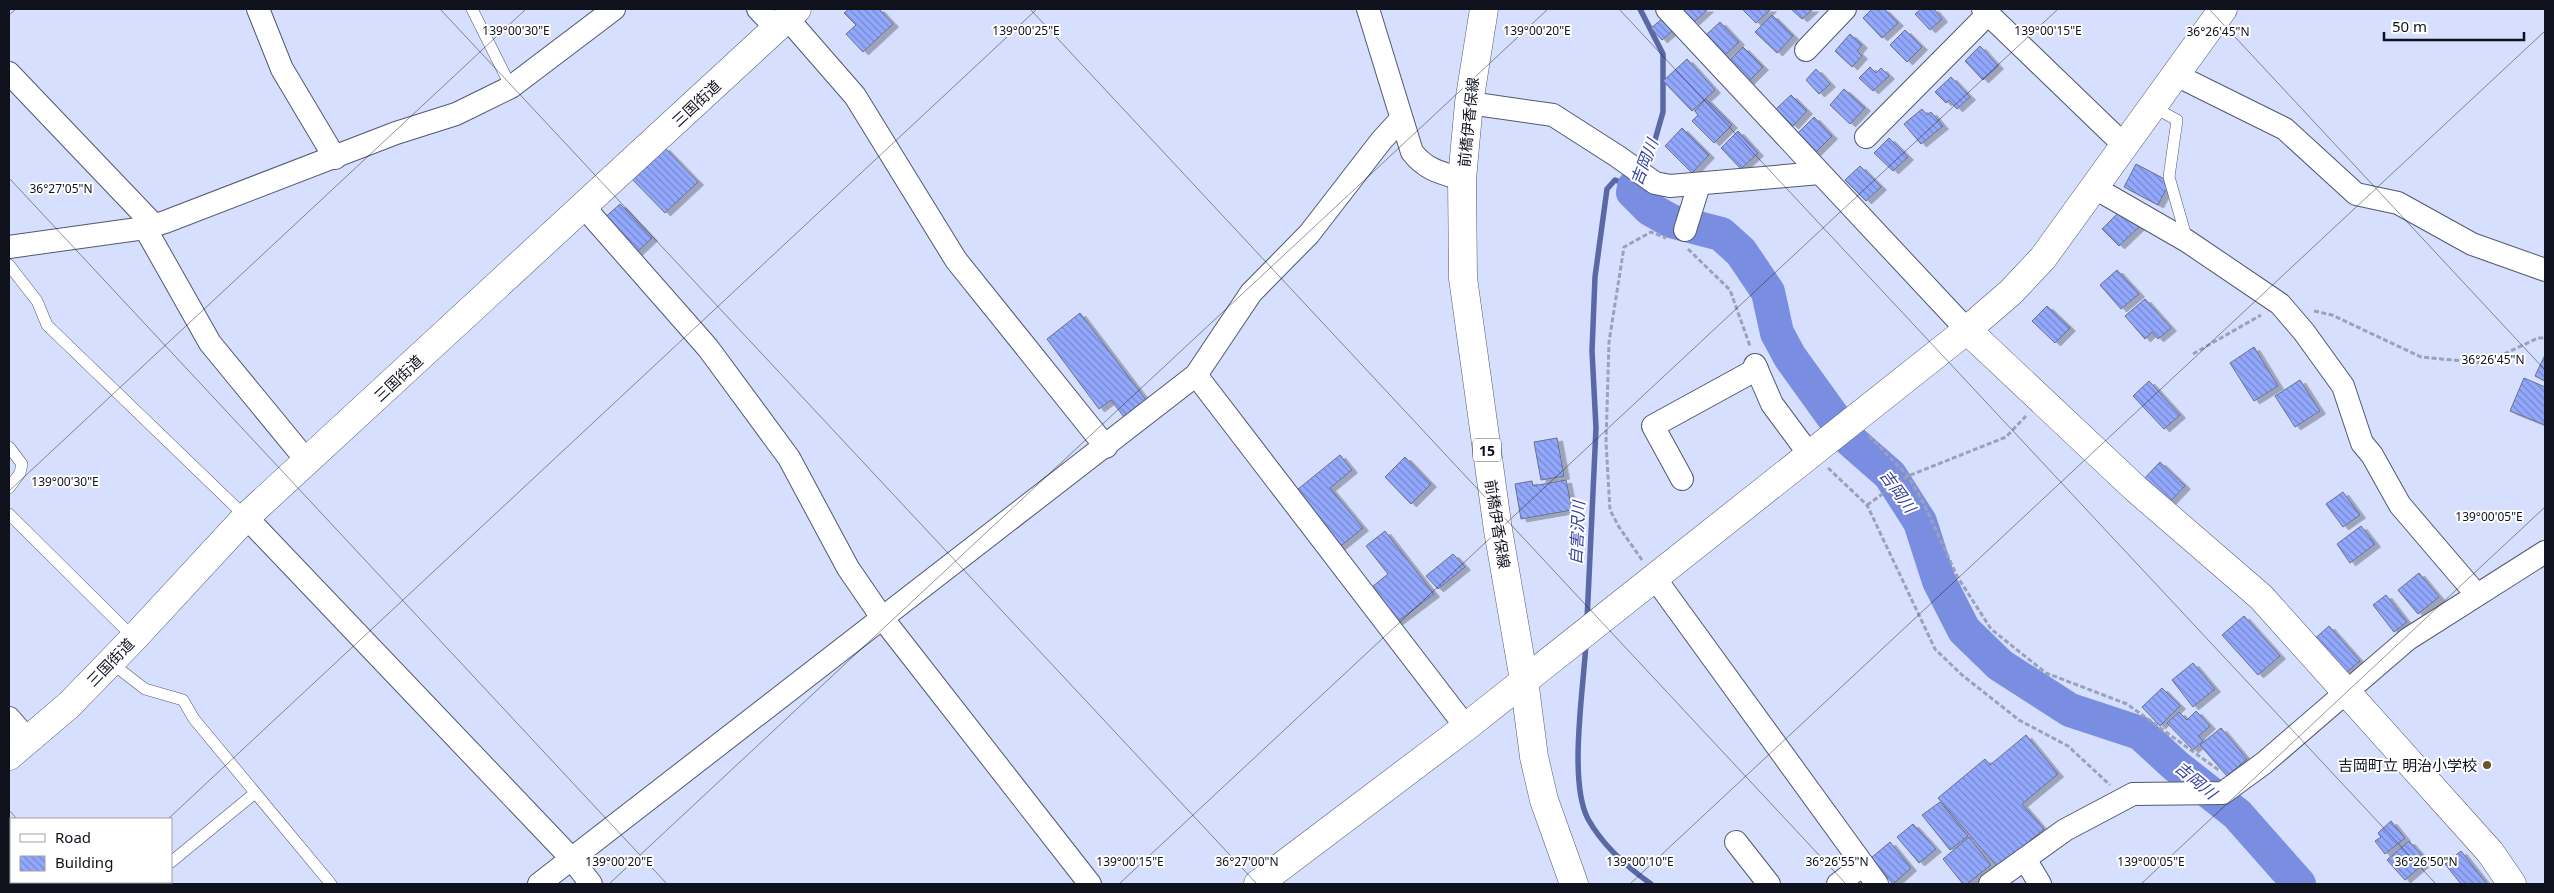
<svg xmlns="http://www.w3.org/2000/svg" width="2554" height="893" font-family="'Noto Sans','Noto Sans JP',sans-serif">
  <style>
    .lines { fill: none; stroke-linecap: round; stroke-linejoin: round }
    .stream { stroke: #5a69a6; stroke-width: 5.5 }
    .river { stroke: #7a8ee1; stroke-width: 34 }
    .building { fill: url(#building-back-hatch); stroke: #686f8a; filter: url(#shadow) }
    .lane-casing { stroke: #515972; stroke-width: 12 }
    .street-casing { stroke: #515972; stroke-width: 24 }
    .secondary-casing { stroke: #515972; stroke-width: 29 }
    .primary-casing { stroke: #515972; stroke-width: 29 }
    .path { stroke: #9aa1b9; stroke-width: 3; stroke-dasharray: 5 2.5; stroke-linecap: butt }
    .lane { stroke: #fff; stroke-width: 11 }
    .street { stroke: #fff; stroke-width: 22 }
    .secondary { stroke: #fff; stroke-width: 28 }
    .primary { stroke: #fff; stroke-width: 28 }
    .ticks { fill: none; stroke: #0f121c; stroke-width: 1; stroke-opacity: 0.45 }
    .poi-dot { fill: #685926; stroke: #fff; stroke-width: 2 }
    .labels { text-anchor: middle; dominant-baseline: central; stroke-width: 4; stroke-linejoin: round; paint-order: stroke }
    .shield { fill: #fff; stroke: #575960; stroke-width: 1 }
    .shield-label { font-size: 14px; font-weight: bold; fill: #0f121c }
    .street-label { font-size: 15px; fill: #0f121c; stroke: #fff }
    .poi-label { font-size: 15px; fill: #0f121c; stroke: #fff; text-anchor: end }
    .water-label { font-size: 16px; font-style: italic; fill: #3643a4; stroke: #fff }
    .ticks-label { font-size: 12px; text-anchor: middle; fill: #0f121c; stroke: #fff; stroke-width: 4; stroke-linejoin: round; paint-order: stroke }
  </style>
  <defs>
    <pattern id="building-back-hatch" width="6" height="6" patternUnits="userSpaceOnUse" patternTransform="scale(1.25)"><rect width="6" height="6" fill="#92a8fd"/><path d="M-1 5l2 2M0 0l6 6M5-1l2 2" fill="none" stroke="#7687cc"/></pattern>
    <filter id="shadow"><feDropShadow dx="5.5" dy="3" stdDeviation="0" flood-color="#0004"/></filter>
  </defs>
  <rect width="100%" height="100%" fill="#d6dffd"/>
  <g class="lines">
    <g class="stream">
      <polyline points="1640,9 1663,54 1663,112 1655,140 1642,168"/>
      <polyline points="1587,620 1596,428 1592,351 1595,277 1607,189 1615,180 1634,187 1639,177"/>
      <path d="M1586,642C1584,686 1568,781 1588,819C1603,846 1627,867 1651,884"/>
    </g>
    <polyline class="river" points="1634,187 1633,192 1650,209 1671,221 1721,234 1741,252 1768,292 1777,333 1790,357 1849,439 1890,475 1920,522 1939,581 1964,630 2000,665 2070,710 2140,733 2176,766 2237,814 2299,884"/>
  </g>
  <g class="building">
    <polygon points="849,9 879,9 893,24 863,52 846,34 856,25 844,13"/>
    <polygon points="1681,9 1708,9 1694,22"/>
    <polygon points="1742,9 1771,9 1756,23"/>
    <polygon points="1791,9 1813,9 1802,19"/>
    <polygon points="1872,9 1884,9 1898,23 1882,38 1863,18"/>
    <polygon points="1921,9 1934,9 1942,19 1930,30 1915,14"/>
    <polygon points="1772,15 1793,36 1777,53 1755,32"/>
    <polygon points="1662,19 1672,31 1662,40 1651,28"/>
    <polygon points="1720,22 1739,42 1724,56 1705,36"/>
    <polygon points="1905,30 1922,47 1907,62 1890,45"/>
    <polygon points="1850,34 1862,45 1857,51 1862,56 1852,67 1835,51"/>
    <polygon points="1980,46 1998,66 1983,80 1965,61"/>
    <polygon points="1743,47 1763,67 1748,82 1728,62"/>
    <polygon points="1687,59 1715,90 1692,111 1663,81"/>
    <polygon points="1870,67 1876,73 1881,68 1889,76 1873,91 1859,78"/>
    <polygon points="1816,69 1830,84 1819,94 1806,80"/>
    <polygon points="1951,77 1970,97 1957,109 1949,100 1946,103 1935,92"/>
    <polygon points="1844,89 1865,108 1850,124 1830,105"/>
    <polygon points="1791,95 1807,111 1793,126 1776,109"/>
    <polygon points="1706,99 1732,125 1714,143 1692,121 1698,115 1695,111"/>
    <polygon points="1922,109 1927,115 1931,112 1943,126 1921,144 1904,124"/>
    <polygon points="1814,117 1832,136 1813,155 1795,136"/>
    <polygon points="1682,128 1709,155 1692,173 1665,146"/>
    <polygon points="1738,131 1758,153 1741,169 1721,148"/>
    <polygon points="1889,138 1908,157 1893,171 1874,153"/>
    <polygon points="664,147 698,182 665,213 632,179"/>
    <polygon points="2136,164 2170,182 2158,205 2124,187"/>
    <polygon points="1860,166 1881,187 1866,201 1845,180"/>
    <polygon points="620,204 652,238 633,256 601,221"/>
    <polygon points="2125,206 2142,224 2119,246 2102,229"/>
    <polygon points="2117,270 2139,294 2121,309 2100,285"/>
    <polygon points="2145,299 2171,328 2158,339 2152,332 2145,339 2125,316"/>
    <polygon points="2047,306 2070,328 2055,343 2032,321"/>
    <polygon points="1080,313 1146,400 1124,417 1111,400 1099,409 1047,339"/>
    <polygon points="2254,347 2278,386 2254,401 2230,363"/>
    <polygon points="2545,355 2545,381 2535,376"/>
    <polygon points="2524,378 2545,387 2545,425 2510,411"/>
    <polygon points="2300,380 2320,411 2295,427 2275,396"/>
    <polygon points="2149,381 2180,415 2164,429 2133,396"/>
    <polygon points="1557,438 1564,476 1541,480 1534,442"/>
    <polygon points="1340,455 1352,470 1330,488 1363,528 1337,549 1292,494"/>
    <polygon points="1405,457 1431,484 1411,504 1385,477"/>
    <polygon points="2160,462 2185,486 2167,505 2142,481"/>
    <polygon points="1566,480 1572,510 1521,519 1515,484 1532,481 1533,486"/>
    <polygon points="2343,492 2360,515 2343,527 2326,504"/>
    <polygon points="2361,526 2375,544 2350,563 2337,544"/>
    <polygon points="1385,531 1434,594 1393,625 1367,591 1388,574 1366,546"/>
    <polygon points="1453,554 1465,567 1438,589 1426,576"/>
    <polygon points="2419,573 2439,597 2418,614 2398,590"/>
    <polygon points="2386,595 2407,622 2394,632 2373,605"/>
    <polygon points="2244,616 2280,656 2258,675 2222,635"/>
    <polygon points="2329,626 2360,661 2346,673 2311,642"/>
    <polygon points="2193,663 2215,689 2193,707 2172,680"/>
    <polygon points="2162,688 2180,706 2160,726 2142,707"/>
    <polygon points="2196,711 2210,726 2199,736 2203,741 2193,750 2167,723 2179,712 2187,720"/>
    <polygon points="2221,728 2247,759 2227,776 2200,745"/>
    <polygon points="2026,735 2058,774 2022,804 2044,829 1998,868 1938,798 1985,759 1990,765"/>
    <polygon points="1940,802 1968,836 1950,850 1922,815"/>
    <polygon points="2391,821 2405,838 2385,854 2375,841 2381,837 2378,833"/>
    <polygon points="1913,824 1936,849 1919,863 1897,837"/>
    <polygon points="1969,837 1991,865 1967,884 1963,884 1943,859"/>
    <polygon points="2409,841 2427,861 2405,880 2387,860"/>
    <polygon points="1890,842 1911,868 1893,884 1871,858"/>
    <polygon points="2461,851 2487,884 2461,884 2445,864"/>
  </g>
  <g class="lines">
    <g class="lane-casing">
      <g id="lane">
        <polyline points="472,9 511,87"/>
        <polyline points="2153,107 2177,120 2169,177 2187,240"/>
        <polyline points="9,265 37,301 47,325 246,517"/>
        <polyline points="9,447 22,464 20,473 9,488"/>
        <polyline points="9,514 134,638"/>
        <polyline points="110,662 145,689 183,700 194,719 331,884"/>
        <polyline points="171,862 255,793"/>
      </g>
    </g>
    <g class="street-casing">
      <g id="street">
        <polyline points="258,9 282,69 335,158"/>
        <polyline points="758,9 776,28"/>
        <path d="M1368,9L1412,152C1426,170 1441,173 1462,179"/>
        <polyline points="1667,9 1967,330"/>
        <polyline points="1983,9 2125,146"/>
        <polyline points="787,18 855,96 956,260 1106,447"/>
        <polyline points="1806,50 1845,9"/>
        <polyline points="9,73 153,224"/>
        <polyline points="2176,75 2285,129 2356,194 2398,203 2472,244 2545,270"/>
        <polyline points="1469,103 1553,115 1617,156 1655,183 1670,186 1820,173"/>
        <polyline points="1866,137 1988,14"/>
        <polyline points="2095,188 2187,241 2280,304 2304,332 2343,386 2362,443 2372,455 2400,505 2477,595"/>
        <polyline points="584,207 708,348 789,458 848,568 883,619 1090,884"/>
        <polyline points="145,228 210,343 307,461"/>
        <polyline points="1685,230 1699,185"/>
        <polyline points="9,247 145,228 165,222 396,133 456,114 511,87 614,9"/>
        <polyline points="1755,365 1772,404 1809,454"/>
        <polyline points="1196,375 1466,727"/>
        <polyline points="1682,479 1653,426 1757,369"/>
        <polyline points="246,517 572,859 591,884"/>
        <polyline points="1654,577 1877,884"/>
        <polyline points="9,718 29,741"/>
        <polyline points="1736,842 1769,884"/>
        <polyline points="2025,859 2040,884"/>
        <polyline points="539,884 1196,375 1251,293 1309,234 1381,141 1401,119"/>
        <polyline points="1838,884 1863,865"/>
        <polyline points="1990,884 2065,830 2133,794 2223,793 2264,763 2408,639 2545,552"/>
      </g>
    </g>
    <g class="secondary-casing">
      <g id="secondary">
        <polyline points="1967,330 2136,489 2261,597 2490,852 2512,884"/>
        <polyline points="9,756 69,705 134,638 246,517 797,9"/>
        <polyline points="1258,884 1466,727 1967,330 2011,292 2043,258 2223,9"/>
      </g>
    </g>
    <g class="primary-casing">
      <polyline id="primary" points="1484,9 1469,103 1462,179 1463,278 1498,530 1524,680 1534,757 1544,800 1574,884"/>
    </g>
    <g class="path">
      <polyline points="1688,249 1730,290 1750,346"/>
      <polyline points="2314,311 2332,315 2421,357 2485,363 2538,338 2545,338"/>
      <polyline points="2193,354 2261,315"/>
      <polyline points="1869,436 1908,476 1924,504 1957,576 1991,629 2046,673 2127,704 2220,771"/>
      <polyline points="1828,468 1867,505 1935,649 1962,675 2019,720 2068,746 2110,785"/>
      <polyline points="1867,505 1908,476 2006,437 2026,416"/>
      <polyline points="1642,560 1619,527 1610,510 1606,442 1609,342 1624,247 1651,232 1666,238"/>
    </g>
    <use href="#lane" class="lane"/>
    <use href="#street" class="street"/>
    <use href="#secondary" class="secondary"/>
    <use href="#primary" class="primary"/>
  </g>
  <path class="ticks" d="M440,9L1257,884M1030,9L1846,884M1619,9L2436,884M2209,9L2545,370M9,15L16,9M9,178L667,884M9,491L526,9M9,810L17,819M168,819L1037,9M76,882L78,884M98,884L101,882M609,884L1548,9M1119,884L2058,9M1630,884L2545,31M2141,884L2545,507"/>
  <circle class="poi-dot" cx="2487" cy="765" r="5"/>
  <g class="labels">
    <rect class="shield" x="1473" y="438.5" width="28" height="23" rx="4"/>
    <g class="shield-label">
      <text x="1487" y="450">15</text>
    </g>
    <g class="street-label">
      <text transform="translate(696 103) rotate(-43)">三国街道</text>
      <text transform="translate(1468 122) rotate(-84)">前橋伊香保線</text>
      <text transform="translate(398 378) rotate(-43)">三国街道</text>
      <text transform="translate(1498 524) rotate(81)">前橋伊香保線</text>
      <text transform="translate(110 662) rotate(-46)">三国街道</text>
    </g>
    <g class="poi-label">
      <text x="2477" y="765">吉岡町立 明治小学校</text>
    </g>
    <g class="water-label">
      <text transform="translate(1644 162) rotate(-69)">吉岡川</text>
      <text transform="translate(1898 491) rotate(54)">吉岡川</text>
      <text transform="translate(1577 533) rotate(-87)">自害沢川</text>
      <text transform="translate(2196 780) rotate(40)">吉岡川</text>
    </g>
  </g>
  <g class="ticks-label">
    <text x="516" y="35">139°00'30"E</text>
    <text x="1026" y="35">139°00'25"E</text>
    <text x="1537" y="35">139°00'20"E</text>
    <text x="2048" y="35">139°00'15"E</text>
    <text x="2218" y="36">36°26'45"N</text>
    <text x="61" y="193">36°27'05"N</text>
    <text x="2493" y="364">36°26'45"N</text>
    <text x="65" y="486">139°00'30"E</text>
    <text x="2489" y="521">139°00'05"E</text>
    <text x="1247" y="866">36°27'00"N</text>
    <text x="1837" y="866">36°26'55"N</text>
    <text x="2426" y="866">36°26'50"N</text>
    <text x="619" y="866">139°00'20"E</text>
    <text x="1130" y="866">139°00'15"E</text>
    <text x="1640" y="866">139°00'10"E</text>
    <text x="2151" y="866">139°00'05"E</text>
  </g>
  <rect width="2554" height="893" fill="none" stroke="#0f121c" stroke-width="20"/>
  <rect x="10" y="818" width="162" height="65" fill="#ffffff" stroke="#9fa0a4"/>
  <rect x="20" y="834" width="25" height="8" fill="#ffffff" stroke="#9fa0a4"/>
  <text x="55" y="843" font-size="15" fill="#0f121c">Road</text>
  <rect x="20" y="856" width="25" height="15" fill="url(#building-back-hatch)" stroke="#9fa0a4"/>
  <text x="55" y="868" font-size="15" fill="#0f121c">Building</text>
  <path d="M2384 32v8h140v-8" fill="none" stroke="#0f121c" stroke-width="2.5"/>
  <text x="2392" y="32" font-size="15" fill="#0f121c" stroke="#ffffff" stroke-width="4" paint-order="stroke">50 m</text>
</svg>
